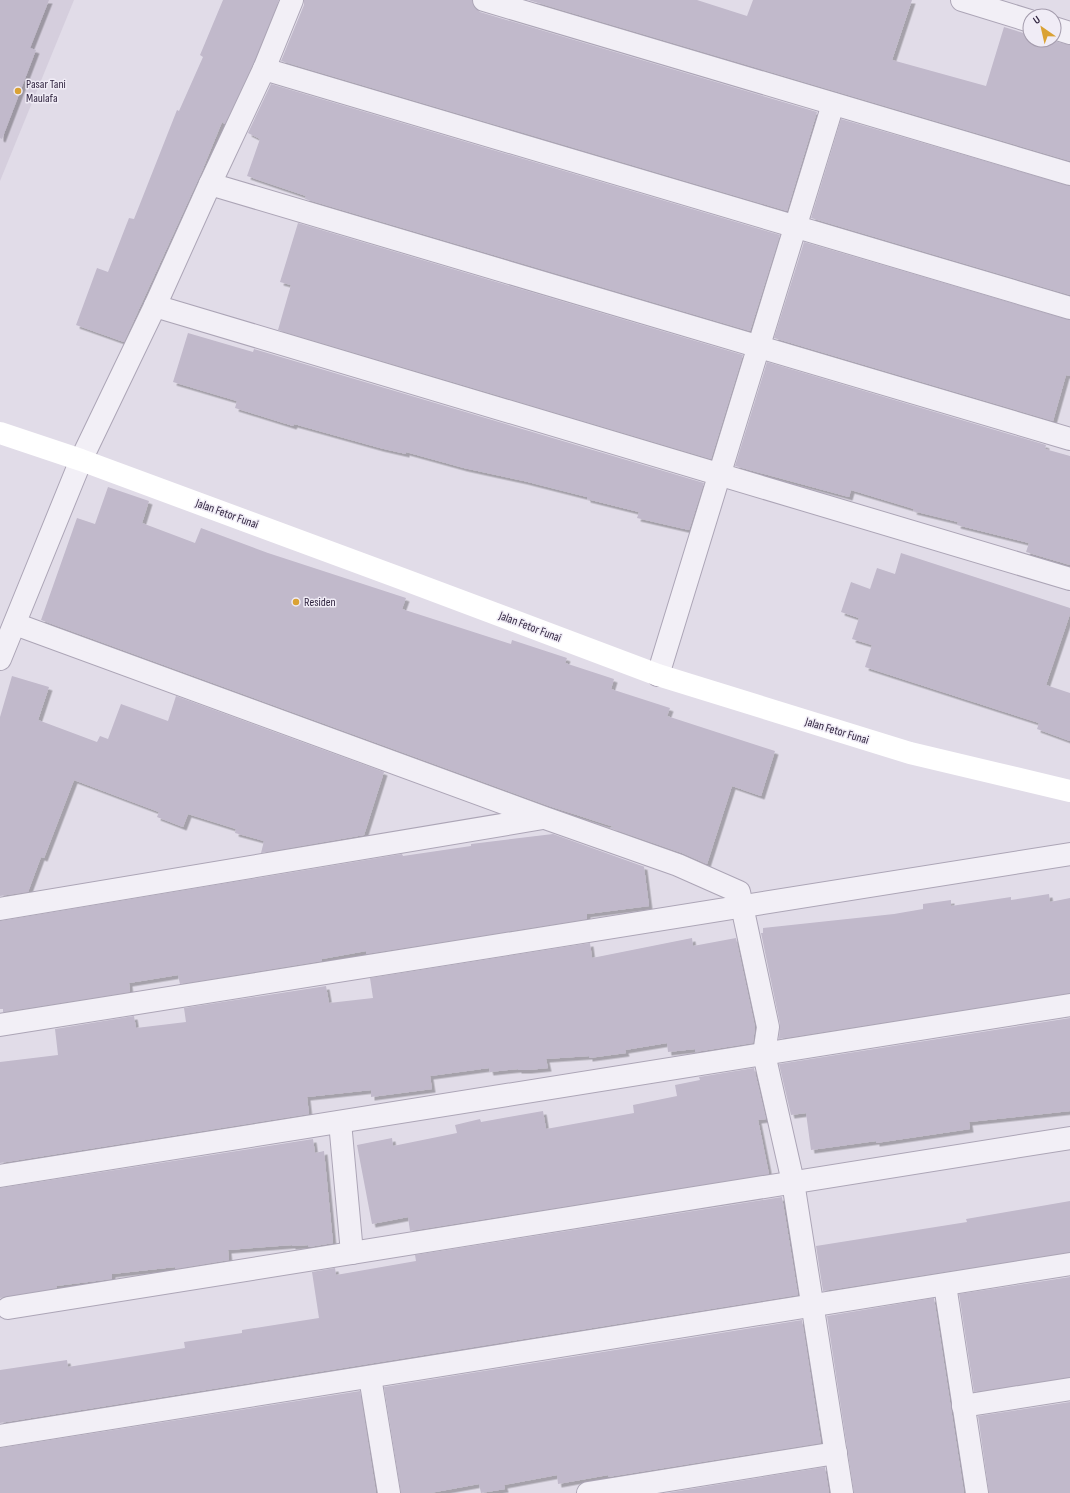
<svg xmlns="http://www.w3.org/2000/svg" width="1070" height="1493" font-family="'Sofia Sans Condensed',sans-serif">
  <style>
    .built { fill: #d5cedd }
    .building { fill: #c1b9cb; filter: url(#shadow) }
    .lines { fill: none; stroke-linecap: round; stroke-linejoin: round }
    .street-casing { stroke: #aca5b6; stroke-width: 24 }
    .street { stroke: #f2eff6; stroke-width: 22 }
    .secondary { stroke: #fff; stroke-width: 22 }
    .poi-dot { fill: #daa234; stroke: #f0ecf6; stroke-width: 1.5 }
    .labels { text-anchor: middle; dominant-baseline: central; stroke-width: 3; stroke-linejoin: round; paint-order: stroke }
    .poi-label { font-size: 12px; fill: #312540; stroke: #f0ecf6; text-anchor: start }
    .street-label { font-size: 12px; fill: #312540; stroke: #f0ecf6 }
  </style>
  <defs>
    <filter id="shadow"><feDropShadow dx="3.5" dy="3.5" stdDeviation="0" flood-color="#0004"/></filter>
  </defs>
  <rect width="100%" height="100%" fill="#e1dce8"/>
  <polygon class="built" points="0,0 74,0 0,181"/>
  <g class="building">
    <polygon points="0,0 49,0 30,48 36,50 2,139 0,138"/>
    <polygon points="223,0 279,0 253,64 225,124 222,122 202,171 124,342 76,325 97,268 108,272 129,218 134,219 177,110 179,111 203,57 200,55"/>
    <polygon points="304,0 472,0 475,8 480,12 817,112 787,211 281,61 304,5"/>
    <polygon points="528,0 697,0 747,16 753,0 912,0 892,60 986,86 1004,27 1030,35 1030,40 1050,40 1070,45 1070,161"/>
    <polygon points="271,84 780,235 750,331 305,199 306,196 247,176 260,139 248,133"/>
    <polygon points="841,119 1070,186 1070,295 811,218"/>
    <polygon points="298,223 743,355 711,459 278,330 291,285 280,282"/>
    <polygon points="804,242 1070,320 1070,376 1066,375 1053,421 774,338"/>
    <polygon points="188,333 253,352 254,349 704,483 689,530 637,518 639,512 587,499 587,497 524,481 464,468 406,452 406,454 380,448 294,424 293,426 235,408 237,401 173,382"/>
    <polygon points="767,362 1046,445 1045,449 1070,456 1070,565 1026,552 1029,543 957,525 958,522 913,511 914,509 851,490 849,497 735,466"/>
    <polygon points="108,487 149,501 142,523 195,543 201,528 268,553 406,598 402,609 511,644 512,640 567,658 565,663 614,679 611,689 670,708 667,716 775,751 761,796 732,786 707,864 682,853 610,828 614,827 549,806 41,620 77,518 95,524"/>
    <polygon points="901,553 1070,608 1070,614 1046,685 1070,693 1070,741 1037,729 1039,723 865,667 872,645 852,639 859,618 841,612 851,582 870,589 877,568 895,574"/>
    <polygon points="12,676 49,687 38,720 97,742 100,736 108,739 121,704 168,721 176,696 384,772 364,835 261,853 264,841 235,833 236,829 188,814 183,827 157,817 159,812 74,780 44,858 41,857 28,892 0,896 0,717"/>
    <polygon points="553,834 645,867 644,867 649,906 587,914 587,919 366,954 366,951 322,959 322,961 180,984 178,975 129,983 130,992 3,1012 3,1009 0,1009 0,921 402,854 403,856 471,846 471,844"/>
    <polygon points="1049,894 1050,902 1070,898 1070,993 779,1039 780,1024 761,933 763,933 763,928 894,914 923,909 923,904 951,900 951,906 1011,897 1011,900"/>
    <polygon points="692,938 693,946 736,938 755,1027 753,1043 695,1052 695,1049 668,1052 667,1043 625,1050 626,1053 589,1058 589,1056 546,1059 548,1068 528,1070 518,1070 518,1069 490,1072 489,1068 430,1076 432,1089 371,1097 371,1090 307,1097 309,1114 0,1163 0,1062 58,1055 55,1029 134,1016 136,1028 186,1022 184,1008 326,986 329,1003 373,998 370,978 590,943 592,958"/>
    <polygon points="1070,1018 1070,1111 969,1122 970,1129 876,1143 876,1141 811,1150 806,1113 791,1115 779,1064"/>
    <polygon points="754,1068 766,1119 758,1120 769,1174 410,1231 408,1217 372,1224 357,1145 392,1138 393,1146 457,1133 455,1125 480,1119 481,1122 543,1111 546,1129 634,1113 633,1105 677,1096 675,1085 700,1080 699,1077"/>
    <polygon points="313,1139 315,1153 324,1151 333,1243 309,1247 308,1245 292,1246 292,1245 228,1250 229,1260 175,1269 175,1267 112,1274 112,1279 56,1286 57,1288 0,1298 0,1188"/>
    <polygon points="782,1197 798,1295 0,1423 0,1370 67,1360 68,1367 185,1348 184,1342 242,1333 242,1330 319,1318 312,1272 335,1268 336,1275 416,1261 415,1255"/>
    <polygon points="1070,1201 1070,1252 823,1291 816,1246 967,1222 966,1219"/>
    <polygon points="1070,1277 1070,1377 974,1392 959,1294"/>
    <polygon points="934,1298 964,1493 854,1493 827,1316"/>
    <polygon points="802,1320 821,1443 608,1477 608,1475 558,1484 557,1475 504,1485 505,1489 481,1493 479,1484 430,1493 401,1493 384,1387"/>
    <polygon points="360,1391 376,1493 0,1493 0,1448"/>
    <polygon points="1070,1402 1070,1493 989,1493 978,1416"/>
    <polygon points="825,1467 829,1493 666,1493"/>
  </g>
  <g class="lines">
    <g class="street-casing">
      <g id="street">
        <polyline points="484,0 1070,174"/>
        <polyline points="962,0 1030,21"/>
        <polyline points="1054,28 1070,33"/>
        <polyline points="264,69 1070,308"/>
        <polyline points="210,184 1070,439"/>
        <polyline points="155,306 1070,579"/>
        <polyline points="15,624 545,818 678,865 739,892 768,1027 764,1054 793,1182 842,1493"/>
        <polyline points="0,659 81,460 155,306 210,184 264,69 292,0"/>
        <polyline points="658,675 833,104"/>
        <polyline points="0,909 543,818"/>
        <polyline points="0,1025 1070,854"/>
        <polyline points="340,1122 352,1253"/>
        <polyline points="0,1176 1070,1005"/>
        <polyline points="945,1285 977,1493"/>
        <polyline points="8,1308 1070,1138"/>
        <polyline points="370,1377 389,1493"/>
        <polyline points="963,1406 1070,1389"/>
        <polyline points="0,1436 1070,1264"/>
        <polyline points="588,1493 836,1453"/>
      </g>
    </g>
    <use href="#street" class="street"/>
    <polyline class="secondary" points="0,433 81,460 400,578 658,675 910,753 1070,791"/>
  </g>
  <g class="poi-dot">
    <circle cx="18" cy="91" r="4"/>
    <circle cx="296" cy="602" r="4"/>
  </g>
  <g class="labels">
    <g class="poi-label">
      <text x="26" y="84">Pasar Tani<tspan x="26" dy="14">Maulafa</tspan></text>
      <text x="304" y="602">Residen</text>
    </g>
    <g class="street-label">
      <text transform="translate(227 514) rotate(20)">Jalan Fetor Funai</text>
      <text transform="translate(530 627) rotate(21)">Jalan Fetor Funai</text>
      <text transform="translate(837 731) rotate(17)">Jalan Fetor Funai</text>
    </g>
  </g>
  <g transform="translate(1042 28) rotate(326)"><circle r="19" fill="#f0ecf6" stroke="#a49cad"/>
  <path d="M0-3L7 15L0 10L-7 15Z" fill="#daa234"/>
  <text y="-6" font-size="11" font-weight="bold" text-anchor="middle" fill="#312540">U</text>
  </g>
</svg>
